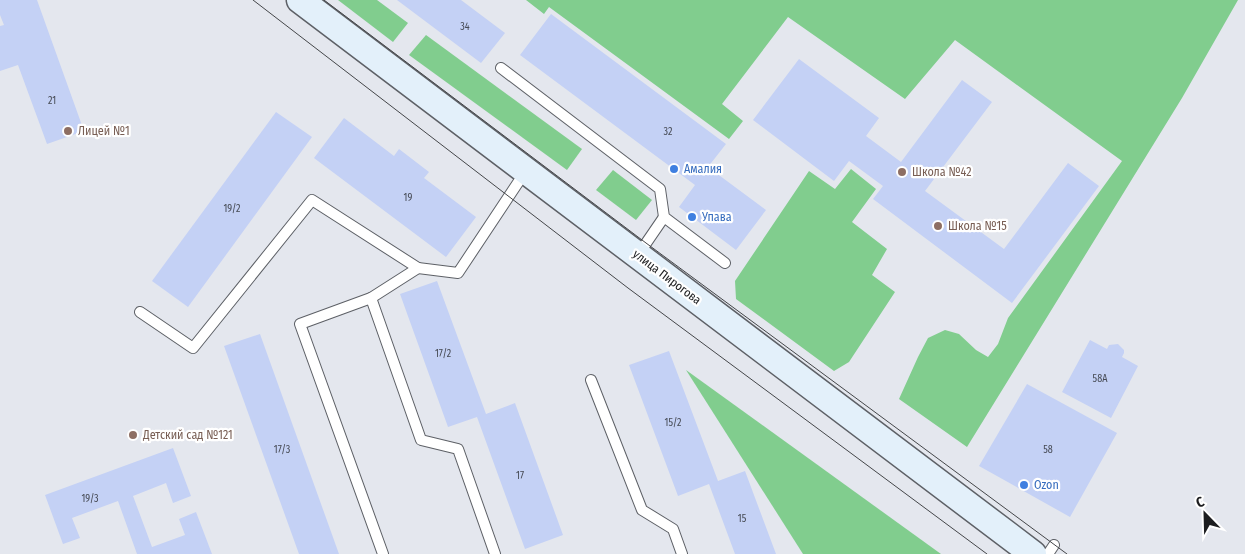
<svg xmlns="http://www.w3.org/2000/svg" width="1245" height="554" font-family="'Fira Sans Condensed',sans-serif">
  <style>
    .green { fill: #81cd8e }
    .building { fill: #c4d1f5 }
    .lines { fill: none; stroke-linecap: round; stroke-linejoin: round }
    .service-casing { stroke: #5d6066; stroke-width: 12 }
    .secondary-casing { stroke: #5d6066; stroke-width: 29 }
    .service { stroke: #fff; stroke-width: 10 }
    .secondary { stroke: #e3f0fa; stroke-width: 26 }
    .tram { stroke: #444649; stroke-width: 1 }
    .education-dot { fill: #8d6e63; stroke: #fff; stroke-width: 2 }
    .shop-dot { fill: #3f7fe0; stroke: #fff; stroke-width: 2 }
    .labels { text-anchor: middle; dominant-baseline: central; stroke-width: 4.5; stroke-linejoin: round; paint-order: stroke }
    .number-label { font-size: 10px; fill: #464a54 }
    .education-label { font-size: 12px; fill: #785e54; stroke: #fff; text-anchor: start }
    .shop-label { font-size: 12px; fill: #366cbe; stroke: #fff; text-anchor: start }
    .street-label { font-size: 12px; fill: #1c1d1f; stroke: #fff }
  </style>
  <rect width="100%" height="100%" fill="#e4e7ee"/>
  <g class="green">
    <polygon points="338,0 377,0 408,23 393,42"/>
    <polygon points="526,0 1238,0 1182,98 967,447 899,399 918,357 928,338 945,330 959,334 976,350 988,357 998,344 1008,318 1122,161 955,40 905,99 788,17 722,104 743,121 729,139 549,7 544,14"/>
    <polygon points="426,35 582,149 567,170 409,55"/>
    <polygon points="851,169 876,189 852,222 887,249 872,275 895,292 849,362 834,371 736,299 735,281 809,171 835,189"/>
    <polygon points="613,170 652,200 636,220 596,190"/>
    <polygon points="686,370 941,554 803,554"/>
  </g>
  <g class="building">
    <polygon points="0,0 37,0 84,131 47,144 18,65 0,71 0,26 4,25 0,15"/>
    <polygon points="397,0 461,0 505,33 481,63"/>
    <polygon points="551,14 726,144 708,167 766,210 736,250 679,207 695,185 520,55"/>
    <polygon points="799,59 879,118 866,136 901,162 962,80 992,102 925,191 1004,249 1068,163 1099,186 1012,303 873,199 883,186 849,161 834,181 753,120"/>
    <polygon points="276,112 312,137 188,307 152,281"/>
    <polygon points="344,118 394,156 399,149 429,172 424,178 476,217 446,257 314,158"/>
    <polygon points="437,281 486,414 515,403 563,535 525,549 477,417 448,427 400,294"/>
    <polygon points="260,334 339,554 299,554 224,346"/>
    <polygon points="1090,340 1107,349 1109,345 1118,344 1124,350 1124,353 1122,357 1138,366 1111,418 1062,392"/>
    <polygon points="669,351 718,481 745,471 776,554 735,554 709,484 678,496 629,365"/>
    <polygon points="1027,384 1117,433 1070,517 979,466"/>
    <polygon points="173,448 191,496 173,503 166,483 133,496 152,547 185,535 179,519 196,512 212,554 137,554 118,501 72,518 80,538 63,544 45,495"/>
  </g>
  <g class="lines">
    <g class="service-casing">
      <g id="service">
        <polyline points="501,68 660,189 664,217 725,263"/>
        <polyline points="638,255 664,217"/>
        <polyline points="418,268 458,273 525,172"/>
        <polyline points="371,298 421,440 458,449 495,554"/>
        <polyline points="140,312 193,348 312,200 418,268 371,298 300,324 383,554"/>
        <polyline points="591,380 642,510 673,529 682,554"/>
        <polyline points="1048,554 1054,545"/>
      </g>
    </g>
    <g class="secondary-casing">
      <polyline id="secondary" points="300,0 1033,554"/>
    </g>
    <use href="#service" class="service"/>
    <use href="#secondary" class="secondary"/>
    <g class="tram">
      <polyline points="253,0 628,288 987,554"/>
      <polyline points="324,0 646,243 1067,554"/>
    </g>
  </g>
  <g class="education-dot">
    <circle cx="68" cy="131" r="5"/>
    <circle cx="902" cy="172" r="5"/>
    <circle cx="938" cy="226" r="5"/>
    <circle cx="133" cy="435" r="5"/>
  </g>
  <g class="shop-dot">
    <circle cx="674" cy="169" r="5"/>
    <circle cx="692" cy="217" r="5"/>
    <circle cx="1024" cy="485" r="5"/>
  </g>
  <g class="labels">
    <g class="number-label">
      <text x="465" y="27">34</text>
      <text x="52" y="101">21</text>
      <text x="668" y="132">32</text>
      <text x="408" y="198">19</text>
      <text x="232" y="209">19/2</text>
      <text x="443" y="354">17/2</text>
      <text x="1100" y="379">58А</text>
      <text x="673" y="423">15/2</text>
      <text x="282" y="450">17/3</text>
      <text x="1048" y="450">58</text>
      <text x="520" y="476">17</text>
      <text x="90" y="499">19/3</text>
      <text x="742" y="519">15</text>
    </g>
    <g class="education-label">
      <text x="78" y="131">Лицей №1</text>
      <text x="912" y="172">Школа №42</text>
      <text x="948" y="226">Школа №15</text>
      <text x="143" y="435">Детский сад №121</text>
    </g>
    <g class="shop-label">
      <text x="684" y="169">Амалия</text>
      <text x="702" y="217">Упава</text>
      <text x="1034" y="485">Ozon</text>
    </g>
    <g class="street-label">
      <text transform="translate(667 277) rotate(37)">улица Пирогова</text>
    </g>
  </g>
  <g transform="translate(1205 514) rotate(337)" stroke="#ffffff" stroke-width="4" paint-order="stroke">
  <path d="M0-4L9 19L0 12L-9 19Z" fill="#1c1d1f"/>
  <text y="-8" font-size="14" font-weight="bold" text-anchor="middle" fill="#1c1d1f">С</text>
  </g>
</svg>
